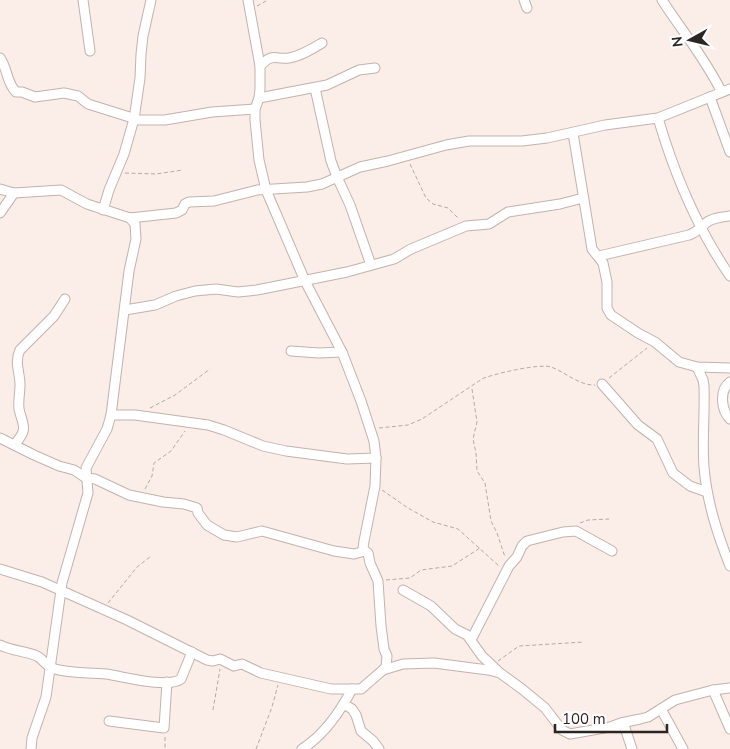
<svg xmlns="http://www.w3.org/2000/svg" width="730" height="749" font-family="'Nunito Sans',sans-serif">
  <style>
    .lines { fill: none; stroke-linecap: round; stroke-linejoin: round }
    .street-casing { stroke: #c1b3ad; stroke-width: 11 }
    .path { stroke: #b6aaa6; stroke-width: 1; stroke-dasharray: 4 2.5; stroke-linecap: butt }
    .street { stroke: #fff; stroke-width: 9 }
  </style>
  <rect width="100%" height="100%" fill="#fbede7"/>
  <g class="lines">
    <g class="street-casing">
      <g id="street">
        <polyline points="83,0 90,51"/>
        <polyline points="248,0 260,66 260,89 259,98 255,109 255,120 259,160 266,190 305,281 342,352 361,401 374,441 376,458 375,486 364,541 363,548 365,551"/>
        <polyline points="524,0 527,8"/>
        <path d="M662,0C682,31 705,58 721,91"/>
        <path d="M0,58C8,69 6,82 16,92H22L35,97L64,93L78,96L88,104L139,120H165L212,112L255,109"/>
        <path d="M260,66C273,52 275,60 289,58C301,56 312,49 322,43"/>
        <polyline points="315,88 331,161 337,177 350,205 371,265"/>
        <polyline points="710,97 730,152"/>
        <polyline points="259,98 327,85 359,70 375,68"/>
        <path d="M658,118C674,173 697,228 730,276"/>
        <polyline points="573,133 592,249 603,263 607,282 607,308 611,315 638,333 655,342 679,362 697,367 730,368"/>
        <polyline points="0,189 14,193 61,190 87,204 130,218 135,224 136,239 129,271 111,415 107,429 86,468 88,493 62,583 46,697 32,738 31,749"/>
        <polyline points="103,210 109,190 124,154 134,119 140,78 141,54 143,36 151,0"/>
        <polyline points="0,213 14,193"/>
        <polyline points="130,218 176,213 182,210 185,204 189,202 214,201 257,190 307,187 322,184 360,167 388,161 446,145 469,141 522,141 547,138 605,125 658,118 730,89"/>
        <path d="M599,256L689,235C697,232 700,228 706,223C712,218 722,217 730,216"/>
        <polyline points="125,310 155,305 176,296 195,291 216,289 238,292 257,290 347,272 394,259 411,249 466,226 489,224 508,212 560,204 583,198"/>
        <polyline points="291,351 319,353 342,352"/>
        <path d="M697,367L703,380L704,386C705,413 702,440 704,467C707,502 717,533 730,566"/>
        <path d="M730,382C719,390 721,410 730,419"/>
        <polyline points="602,384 638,425 657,439 673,473 690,486 707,492"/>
        <polyline points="111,415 135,415 208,425 224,430 263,446 286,451 347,459 376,458"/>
        <polyline points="0,438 34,455 59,466 74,470 86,478 95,479 129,495 163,502 184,504 197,508 198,513 207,525 224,535 237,537 262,531 334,551 354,554 365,551 368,553 370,563 378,581 381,626 384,649 387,656 386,667 383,670"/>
        <path d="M14,445C29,428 23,427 19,409C18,401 20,393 20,385C20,372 14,362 20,350L54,316L65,299"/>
        <polyline points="0,569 42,582 127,620 207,660 213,661 220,659 234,666 242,664 261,673 331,689 361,689 383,670 403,664 434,663 488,670 500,673 522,689 545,708 562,730 570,734 610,727 621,723 640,719 648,717 675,700 713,690 730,688"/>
        <polyline points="403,590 431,606 455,629 467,635 482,656 498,671"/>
        <polyline points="471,640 509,566 517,557 522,546 527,541 563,532 576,531 612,551"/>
        <path d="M0,645C12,651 25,651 37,656C43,659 46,666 52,668C69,674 88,672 106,674C122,676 167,689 181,679L192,652"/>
        <polyline points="713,690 730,729"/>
        <polyline points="344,704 352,709 356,715 361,731 373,741 379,749"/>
        <polyline points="661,709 683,749"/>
        <polyline points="109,721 164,728 167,682"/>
        <polyline points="615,727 621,726 625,728 632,749"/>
        <path d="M302,749C324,735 340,712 352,689"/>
      </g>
    </g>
    <g class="path">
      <polyline points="257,6 268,0"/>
      <polyline points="410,164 426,198 433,204 448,208 459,219"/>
      <polyline points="125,173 156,174 183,170"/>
      <polyline points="609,378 647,348"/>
      <polyline points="472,389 477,422 473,439 476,453 477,471 485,483 491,521 497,533 505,557"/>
      <polyline points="150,408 175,395 210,369"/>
      <path d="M379,428L408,425L422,419L482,379C492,374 541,363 551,367C565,372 580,386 595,385"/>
      <polyline points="145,489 152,476 154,463 171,451 185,431"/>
      <polyline points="382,490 408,508 433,522 458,529 499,566"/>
      <polyline points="580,523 588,520 609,519"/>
      <polyline points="386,580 410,578 421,570 452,566 480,548"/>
      <polyline points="108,603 137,567 150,557"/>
      <polyline points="498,661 519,646 584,642"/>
      <polyline points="213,710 220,669"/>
      <polyline points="165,737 165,749"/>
      <polyline points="256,749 272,707 278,685"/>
    </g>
    <use href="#street" class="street"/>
  </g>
  <g transform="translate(690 40) rotate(262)" stroke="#ffffff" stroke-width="4" paint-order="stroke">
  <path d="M0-4L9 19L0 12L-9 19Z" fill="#2b2523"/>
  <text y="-8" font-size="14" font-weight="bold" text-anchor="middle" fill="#2b2523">N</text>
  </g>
  <path d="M555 724v8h112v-8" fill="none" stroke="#2b2523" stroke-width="2.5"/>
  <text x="562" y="724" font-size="15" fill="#2b2523" stroke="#ffffff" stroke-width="4" paint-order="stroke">100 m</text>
</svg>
